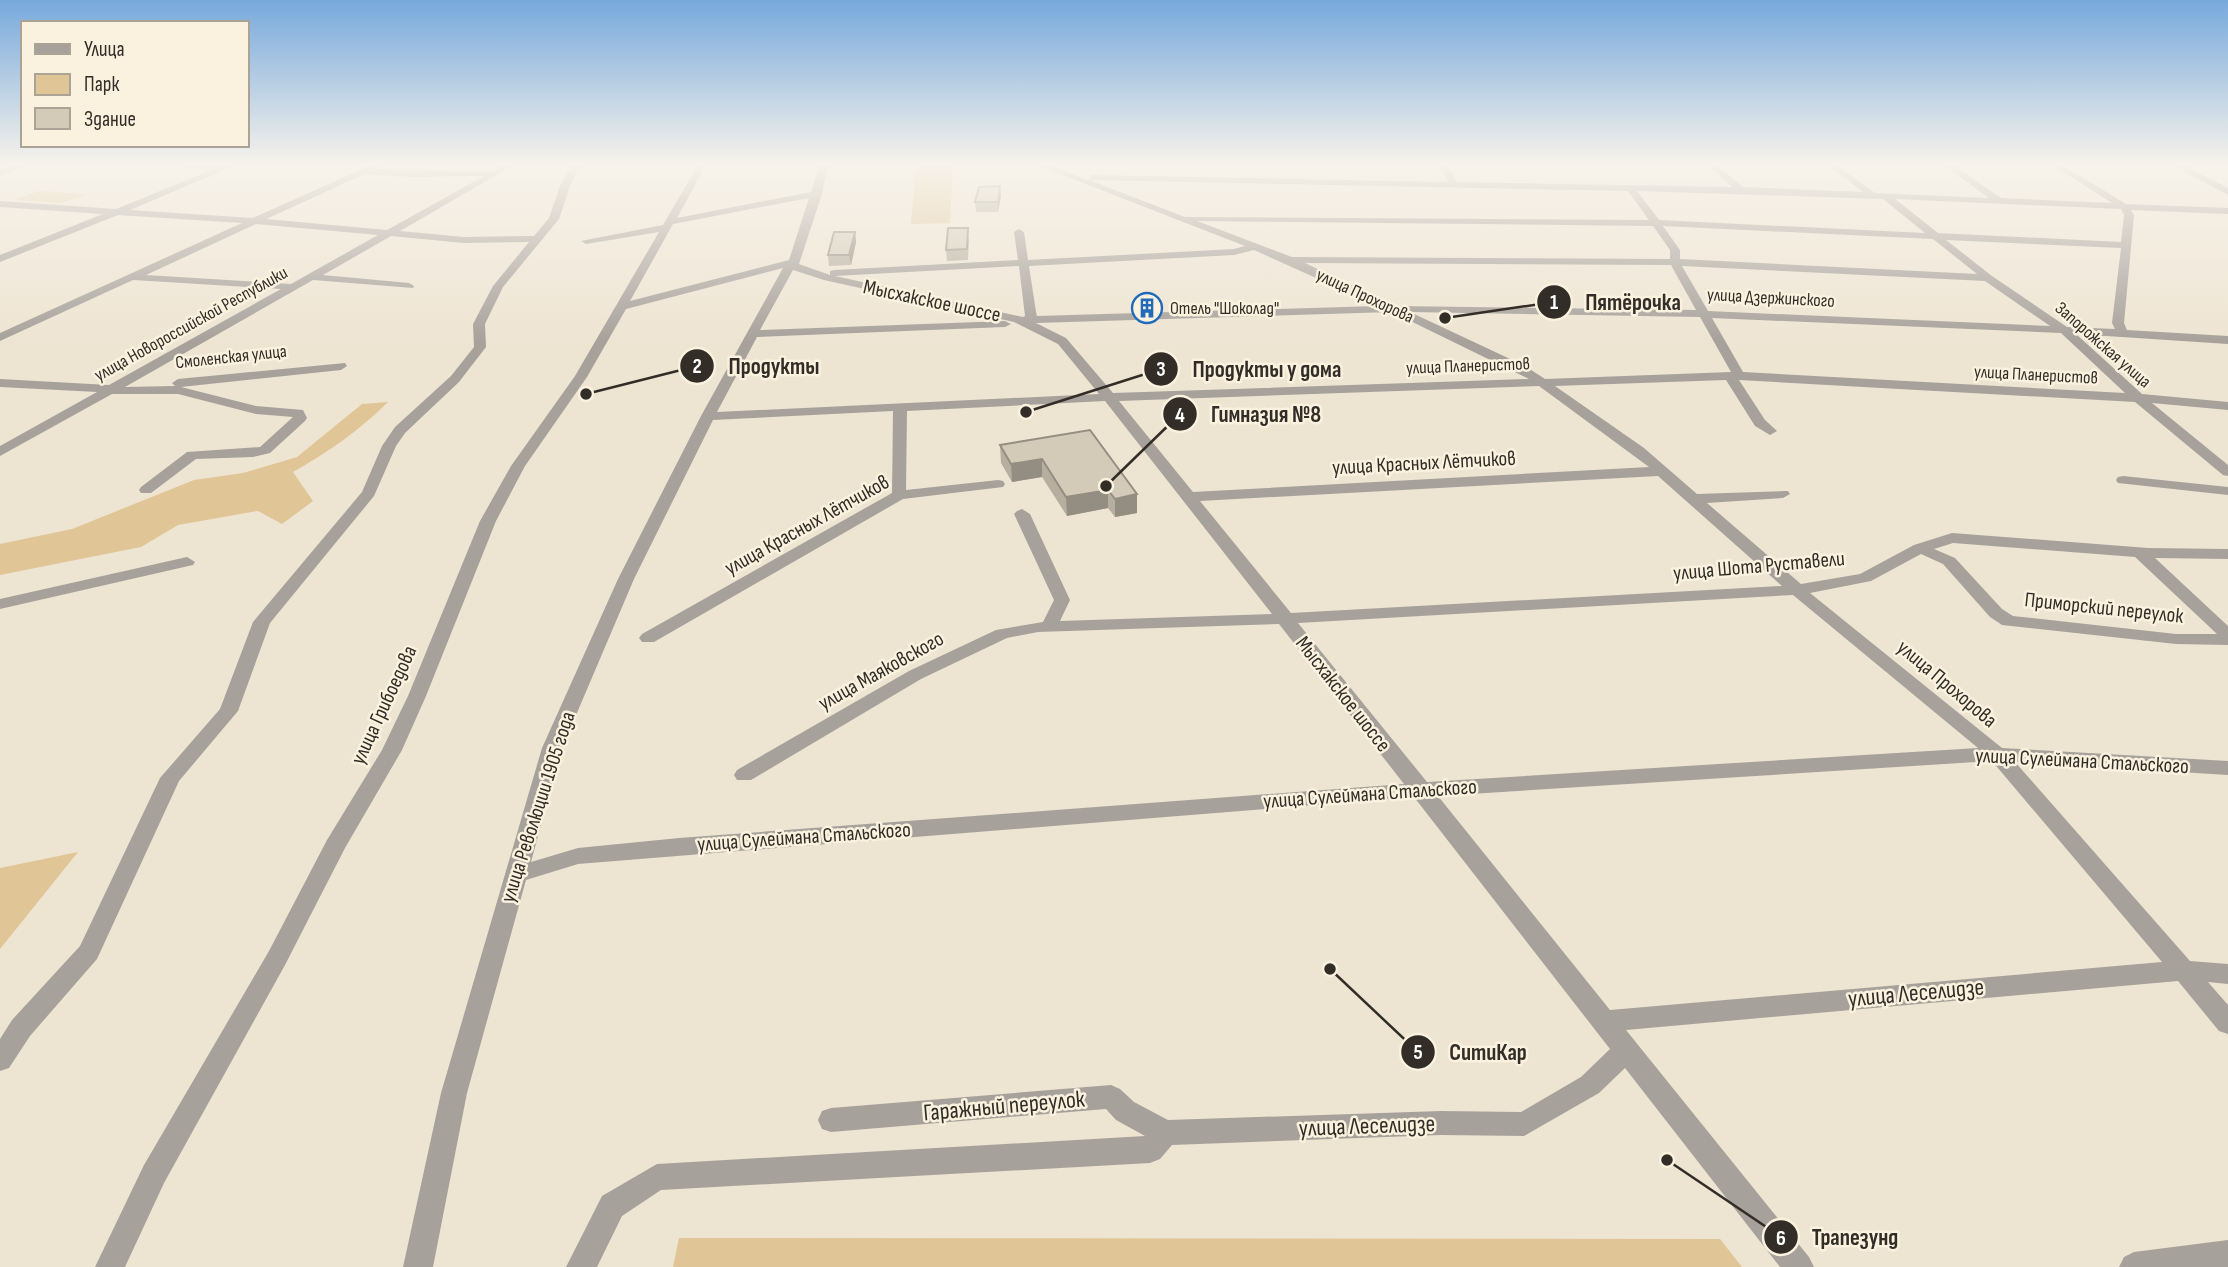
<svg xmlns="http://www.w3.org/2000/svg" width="2228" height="1267" font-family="'Sofia Sans Condensed',sans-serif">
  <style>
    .green { fill: #e0c697 }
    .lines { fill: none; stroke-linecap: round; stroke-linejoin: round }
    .minor { fill: #a6a29b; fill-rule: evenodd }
    .wall { fill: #b6ae9e }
    .shaded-wall { fill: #948d81 }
    .building { fill: #d4cab8; stroke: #948d81; stroke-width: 2 }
    .labels { text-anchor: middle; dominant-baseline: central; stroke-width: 5; stroke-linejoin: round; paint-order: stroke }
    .far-street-label { font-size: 18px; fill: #322e27; stroke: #fbf1df }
    .far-poi-label { font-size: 18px; fill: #322e27; stroke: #fbf1df; text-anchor: start }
    .street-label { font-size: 21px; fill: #322e27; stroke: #fbf1df }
    .near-street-label { font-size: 24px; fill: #322e27; stroke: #fbf1df }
    .leader { fill: none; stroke: #322e27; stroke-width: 2.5 }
    .callout-dot { fill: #322e27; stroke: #fbf1df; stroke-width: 2.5 }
    .mark-label { font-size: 21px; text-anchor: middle; font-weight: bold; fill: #fff }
    .callout-label { font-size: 23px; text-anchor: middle; font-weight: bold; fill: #322e27; stroke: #fbf1df; stroke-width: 5; stroke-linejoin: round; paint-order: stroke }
  </style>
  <rect width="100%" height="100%" fill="#eee4d2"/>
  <g class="green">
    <polygon points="916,165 953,165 950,223 911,224"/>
    <polygon points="39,191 87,194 62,203 14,200"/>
    <path d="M388,402C359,431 328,452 293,472L313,501L282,524L258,511L178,525L141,547L0,575V544L72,529L194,480L243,473L297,457L362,404Z"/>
    <polygon points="78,852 0,949 0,868"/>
    <polygon points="679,1238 1720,1239 1742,1267 673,1267"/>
  </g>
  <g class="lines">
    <g class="minor">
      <polygon points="18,165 30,165 0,176 0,170"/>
      <path d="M182,165H236L130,210L253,218L371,165H381L375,169L494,171L504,165H514L400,231L464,237L534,236L549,218L560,186L572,165H580L570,186L559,219L503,287L485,324L486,347L459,382L405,433L396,446L374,496L270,623L238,711L179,781L97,959L30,1036L9,1068L0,1071V1039L12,1020L80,946L160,778L220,709L253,622L362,492L382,446L395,427L451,376L474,347L473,324L493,286L529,242L464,243L391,236L323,275L409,283L414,286L413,288L313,280L125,387L175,386L172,383L178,379L345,363L347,366L341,370L181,387L256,406L303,410L307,418L305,421L270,453L253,457L196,459L151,493H141L139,490L141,487L187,452L260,447L293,417L256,414L178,394H112L0,456V446L97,392L0,387V379L109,385L281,289L133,280L0,341V333L242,223L118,215L0,262V255L103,214L0,207V201L116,209L214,169L186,168ZM365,174L412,177L484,176L387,230L266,219ZM256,224L378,235L291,284L146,275Z"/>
      <path d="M698,165H706L677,218L811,192L820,165H828L822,194L799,264L830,275V271L834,270L1018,260L1014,232L1019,229L1024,232L1028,260L1234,249L1245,246L1037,165H1048L1088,180L1091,175L1448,182L1440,165H1448L1457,182L1732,187L1708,165H1717L1743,187L1863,192L1828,165H1837L1875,193L1989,198L1944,165H1953L2001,198L2112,203L2052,165H2062L2126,204L2228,208V214L2131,210L2134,215L2124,323L2127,330L2228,336V344L2076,334L2142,394L2228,402V410L2152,403L2228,465V476L2223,475L2135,402L1739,380L1765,420L1777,431L1770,435L1755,426L1726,380L1555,386L1644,448L1697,494L1788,491L1790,494L1783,498L1707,503L1801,584L1860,574L1914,545L1952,533L2148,548L2228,549V559L2155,558L2228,626V645L2176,644L2002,625L1990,617L1943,564L1921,554L1871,581L1810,593L2002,748L2228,761V775L2015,762L2190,961L2228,964V984L2208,982L2228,1005V1034L2219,1031L2178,981L1626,1030L1809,1257L1814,1267H1780L1625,1068L1599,1093L1524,1136L1441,1135L1172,1145L1160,1159L1150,1163L661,1190L622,1216L597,1267H566L602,1196L657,1164L1145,1136L1116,1120L1106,1109L831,1132L822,1129L818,1120L822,1111L831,1108L1111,1085L1120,1089L1134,1102L1168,1120L1441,1111L1521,1112L1581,1077L1610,1049L1414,797L578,864L526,880L467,1093L433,1267H403L441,1093L542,748L618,579L701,416L783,268L626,309L587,377L525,466L496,521L426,696L402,750L345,848L285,965L164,1183L125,1267H95L144,1165L269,951L327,840L382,750L408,696L480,521L511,466L575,376L659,232L586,244L581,241L663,225ZM1089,180L1628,191L1649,220L1185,217ZM1637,191L1883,199L1925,233L1659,220ZM809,198L789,260L630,301L673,224ZM1895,199L2121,209L2124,215L2121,242L1938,233ZM1197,221L1653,226L1670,250V259L1292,257ZM1663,226L1933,239L1977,274L1680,259V250ZM1946,240L2121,248L2112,323L2115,329L2067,327L1992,276ZM1254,250L1378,306L1037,316L1036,312L1029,266L1234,255ZM1305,263L1671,265L1696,310L1396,306ZM1019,266L1025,316L1023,317L835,276ZM1682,266L1985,281L2050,326L1708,311ZM793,270L824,280L1014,322L1058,344L1099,394L717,412L757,337L1005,327L1011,324L1005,321L760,330ZM1392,312L1529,379L1113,393L1066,338L1036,323ZM1410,312L1700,317L1731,372L1545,379L1525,366ZM1712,318L2061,333L2125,393L1743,372ZM1539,386L1649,467L1193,492L1119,401ZM1105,401L1272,614L1060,621L1070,600L1030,514L1022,509L1017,511L1014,514L1054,600L1043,622L996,630L909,671L737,770L734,775L737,780H751L921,679L1007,638L1038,632L1279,624L1404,784L679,838L578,848L531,862L562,748L634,579L713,420L893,411L892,493L642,634L639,638L642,642H654L903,499L1003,487L1005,484L1003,481L998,480L906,490L907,411ZM1658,476L1782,586L1291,613L1200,501ZM1953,543L2135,557L2217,634H2176L2013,616L2002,609L1955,558L1934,549ZM1793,595L1978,748L1427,782L1298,623ZM1992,761L2162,962L1610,1010L1438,796Z"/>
      <polygon points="2172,165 2182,165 2228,188 2228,195"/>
      <polygon points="2123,476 2228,487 2228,495 2118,483 2116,480 2118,477"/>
      <polygon points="187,557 195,562 193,565 0,609 0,599"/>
      <polygon points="2228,1240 2228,1267 2119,1267 2124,1257 2134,1252"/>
    </g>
  </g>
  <g class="wall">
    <polygon points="1001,196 998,212 976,212 975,202"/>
    <polygon points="855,232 856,242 851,265 829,266 828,255"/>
    <polygon points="969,238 968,260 947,261 946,250"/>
    <polygon points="1090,430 1137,494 1137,513 1115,517 1108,508 1067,516 1042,477 1012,482 1001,463 1000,445"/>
  </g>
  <g class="shaded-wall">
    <polygon points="1000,186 1001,196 998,212 998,202"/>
    <polygon points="855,232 856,242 851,265 849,255"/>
    <polygon points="1042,459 1042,477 1012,482 1011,464"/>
    <polygon points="1108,490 1108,508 1067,516 1066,497"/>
    <polygon points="1137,494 1137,513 1115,517 1115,499"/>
  </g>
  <g class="building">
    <polygon points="1000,186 998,202 975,202 979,187"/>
    <polygon points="948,228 968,228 967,249 946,250"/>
    <polygon points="834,232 855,232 849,255 828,255"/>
    <polygon points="1090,430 1137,494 1115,499 1108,490 1066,497 1042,459 1011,464 1000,445"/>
  </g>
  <linearGradient id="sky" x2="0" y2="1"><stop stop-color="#77a9dc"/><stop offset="0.48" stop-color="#f7f3eb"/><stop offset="1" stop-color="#f7f3eb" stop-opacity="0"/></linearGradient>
  <rect width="2228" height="342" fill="url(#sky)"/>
  <defs>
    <g id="building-ring" transform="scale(1.575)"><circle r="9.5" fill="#fbf1df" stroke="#216bba" stroke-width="1.5"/><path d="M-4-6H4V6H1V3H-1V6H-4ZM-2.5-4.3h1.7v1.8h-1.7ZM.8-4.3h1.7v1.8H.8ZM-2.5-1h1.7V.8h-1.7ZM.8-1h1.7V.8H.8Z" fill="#216bba"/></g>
  </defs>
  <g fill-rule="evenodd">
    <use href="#building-ring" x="1147" y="308"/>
  </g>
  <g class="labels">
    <g class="far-street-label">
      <text transform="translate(1365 296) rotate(25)">улица Прохорова</text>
      <text transform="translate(1771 298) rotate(3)">улица Дзержинского</text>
      <text transform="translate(191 324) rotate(-29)">улица Новороссийской Республики</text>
      <text transform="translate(2103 345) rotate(41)">Запорожская улица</text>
      <text transform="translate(231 357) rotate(-6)">Смоленская улица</text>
      <text transform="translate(1468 366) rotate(-2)">улица Планеристов</text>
      <text transform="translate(2036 375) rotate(3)">улица Планеристов</text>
    </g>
    <g class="far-poi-label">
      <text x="1170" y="308">Отель "Шоколад"</text>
    </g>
    <g class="street-label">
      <text transform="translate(932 301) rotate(12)">Мысхакское шоссе</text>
      <text transform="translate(1424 463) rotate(-3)">улица Красных Лётчиков</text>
      <text transform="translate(807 525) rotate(-29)">улица Красных Лётчиков</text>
      <text transform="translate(1759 566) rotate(-5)">улица Шота Руставели</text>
      <text transform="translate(2104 608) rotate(6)">Приморский переулок</text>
      <text transform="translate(881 671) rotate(-29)">улица Маяковского</text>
      <text transform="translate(1947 684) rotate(40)">улица Прохорова</text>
      <text transform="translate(1343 694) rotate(52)">Мысхакское шоссе</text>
      <text transform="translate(384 705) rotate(-65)">улица Грибоедова</text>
      <text transform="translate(2082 761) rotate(3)">улица Сулеймана Стальского</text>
      <text transform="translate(1370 794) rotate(-4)">улица Сулеймана Стальского</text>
      <text transform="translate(538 807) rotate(-72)">улица Революции 1905 года</text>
      <text transform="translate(804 837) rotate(-4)">улица Сулеймана Стальского</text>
    </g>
    <g class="near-street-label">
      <text transform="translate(1916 993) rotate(-5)">улица Леселидзе</text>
      <text transform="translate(1004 1106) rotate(-5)">Гаражный переулок</text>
      <text transform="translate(1367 1126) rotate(-2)">улица Леселидзе</text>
    </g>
  </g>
  <path class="leader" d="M1445 318L1554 302M586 394L697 366M1026 412L1161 369M1106 486L1180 414M1330 969L1418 1052M1667 1160L1781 1237"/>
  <g class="callout-dot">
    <circle cx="1445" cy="318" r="7"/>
    <circle cx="586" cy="394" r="7"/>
    <circle cx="1026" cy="412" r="7"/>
    <circle cx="1106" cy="486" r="7"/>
    <circle cx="1330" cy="969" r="7"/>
    <circle cx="1667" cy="1160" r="7"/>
    <circle cx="1554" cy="302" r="18"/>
    <circle cx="697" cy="366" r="18"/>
    <circle cx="1161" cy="369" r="18"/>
    <circle cx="1180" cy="414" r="18"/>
    <circle cx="1418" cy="1052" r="18"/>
    <circle cx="1781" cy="1237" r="18"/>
  </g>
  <g class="mark-label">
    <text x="1554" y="309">1</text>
    <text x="697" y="373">2</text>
    <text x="1161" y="376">3</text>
    <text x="1180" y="422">4</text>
    <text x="1418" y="1059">5</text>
    <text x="1781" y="1245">6</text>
  </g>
  <g class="callout-label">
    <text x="1633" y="310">Пятёрочка</text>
    <text x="774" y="374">Продукты</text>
    <text x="1267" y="377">Продукты у дома</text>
    <text x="1266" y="422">Гимназия №8</text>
    <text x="1488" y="1060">СитиКар</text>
    <text x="1855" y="1245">Трапезунд</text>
  </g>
  <rect x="21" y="21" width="228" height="126" fill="#fbf1df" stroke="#aba395" stroke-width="2"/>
  <rect x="35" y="44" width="35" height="10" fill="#a6a29b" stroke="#aba395" stroke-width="2"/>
  <text x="84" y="56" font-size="21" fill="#322e27">Улица</text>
  <rect x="35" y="74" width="35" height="21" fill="#e0c697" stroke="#aba395" stroke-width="2"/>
  <text x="84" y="91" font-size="21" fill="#322e27">Парк</text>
  <rect x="35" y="108" width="35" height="21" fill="#d4cab8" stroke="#aba395" stroke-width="2"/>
  <text x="84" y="126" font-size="21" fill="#322e27">Здание</text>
</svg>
